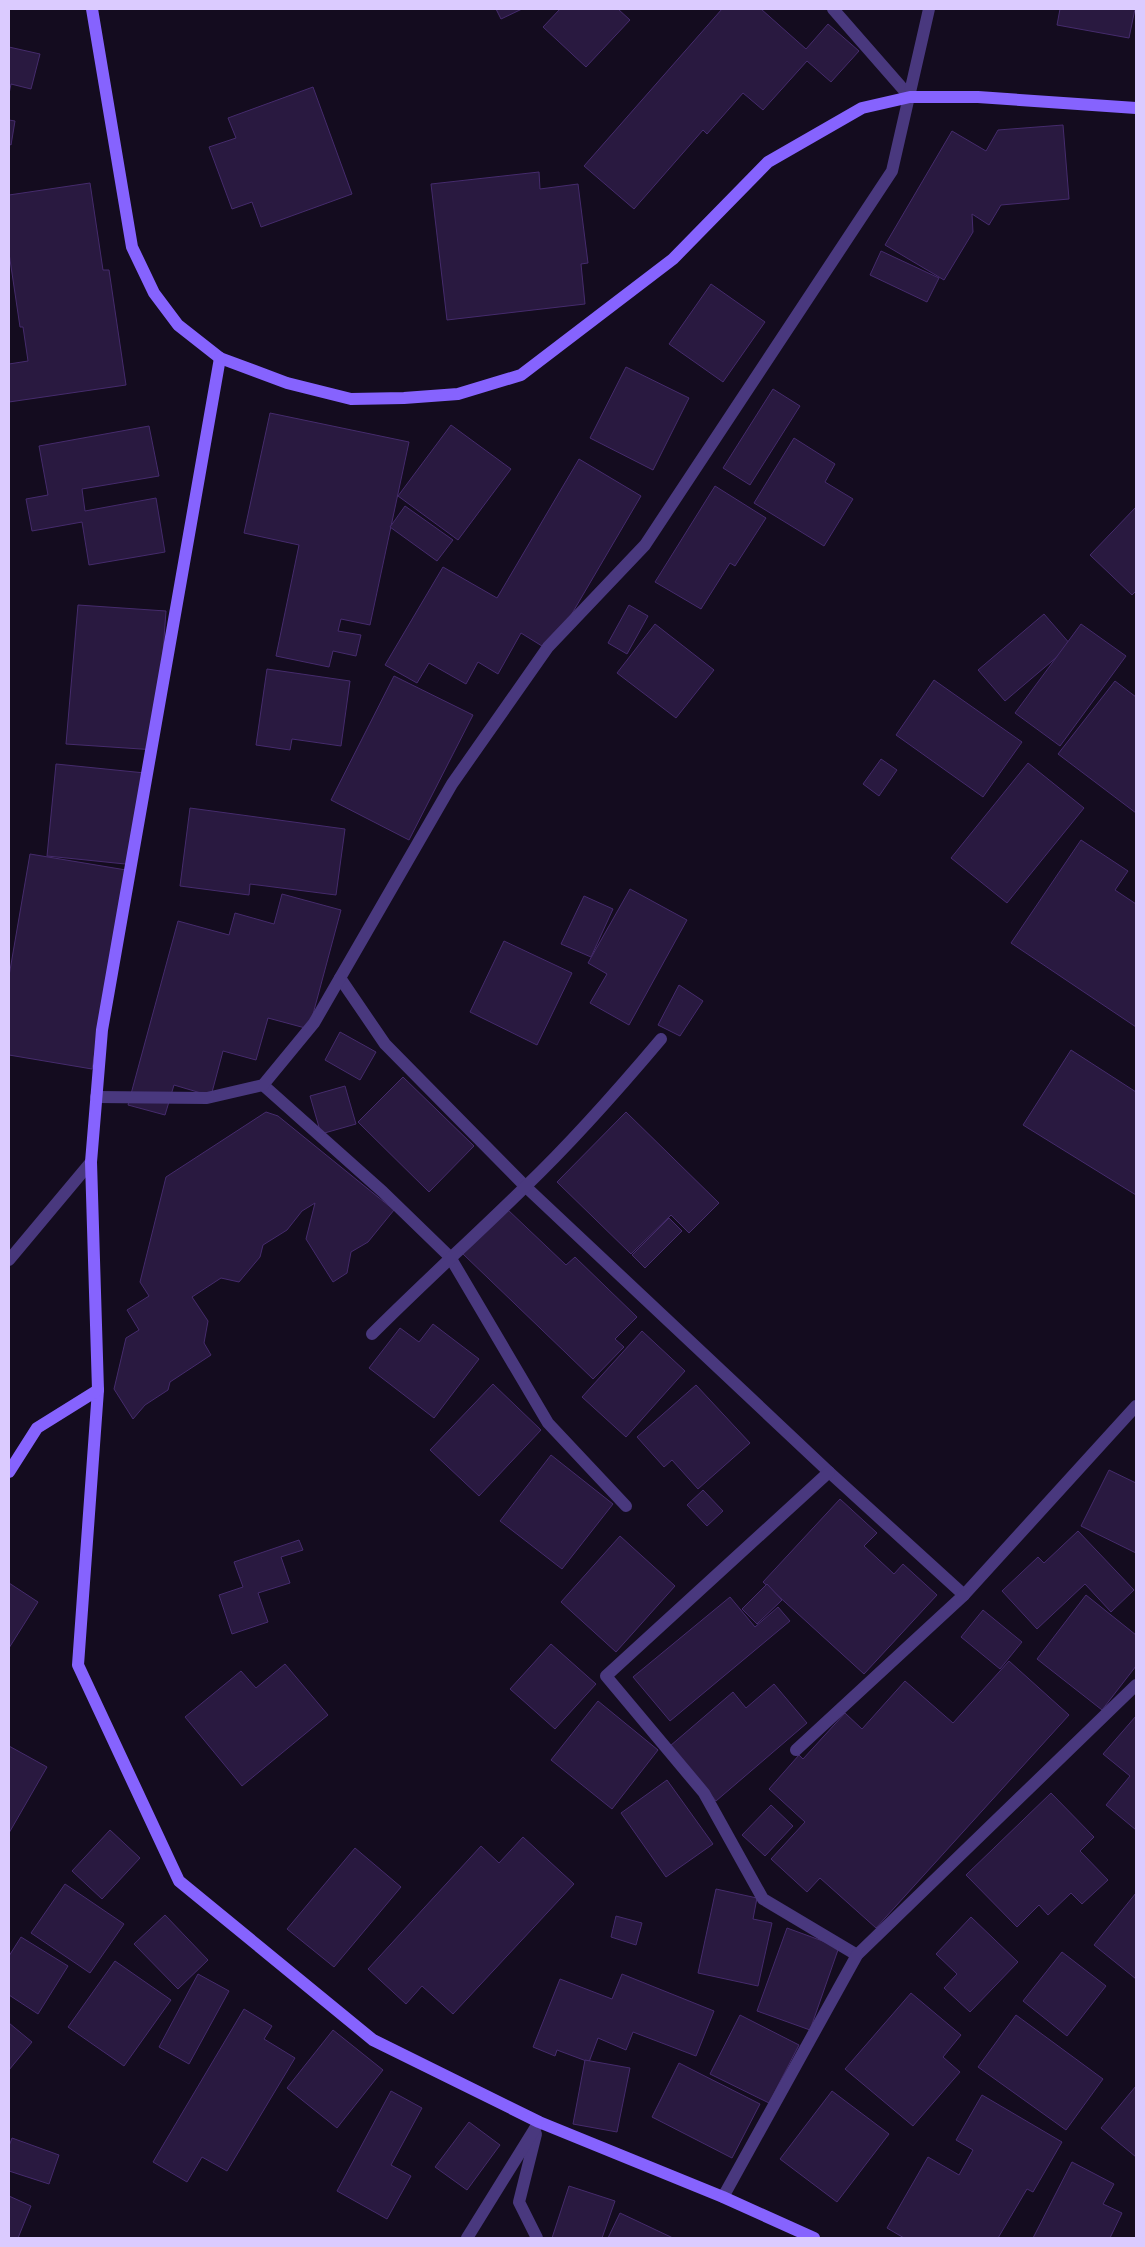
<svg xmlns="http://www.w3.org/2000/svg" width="1145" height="2247" font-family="'DejaVu Sans',sans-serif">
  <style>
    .building { fill: #291940; stroke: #452b6c }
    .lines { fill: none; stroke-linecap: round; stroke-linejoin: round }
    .street { stroke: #49387e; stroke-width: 12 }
    .secondary { stroke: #8663fe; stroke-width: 12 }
  </style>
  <rect width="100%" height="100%" fill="#140c1f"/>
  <g class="building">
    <polygon points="496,9 522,9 501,19"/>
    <polygon points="560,9 618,9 630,20 586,67 543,27"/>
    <polygon points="722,9 761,9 806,49 828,24 859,51 831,82 807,61 763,110 743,93 707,134 703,130 634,209 584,166"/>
    <polygon points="1060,9 1135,9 1129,38 1057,25"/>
    <polygon points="9,47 40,54 31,89 11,84 9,94"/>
    <polygon points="313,87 352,194 261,227 252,202 232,209 209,147 236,138 228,118"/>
    <polygon points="9,120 15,121 11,145 9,144"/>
    <polygon points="1063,125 1069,199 1001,205 989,225 972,214 973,232 944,280 885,245 952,131 986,151 998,130"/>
    <polygon points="539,172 540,189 578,184 588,263 581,264 585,304 447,320 431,184"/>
    <polygon points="90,183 103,270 109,270 126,385 9,402 9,364 28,361 23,327 20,327 9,253 9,195"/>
    <polygon points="881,251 939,278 927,302 870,275"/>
    <polygon points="711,284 765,322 723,382 669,344"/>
    <polygon points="626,367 689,398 653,470 590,438"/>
    <polygon points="773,389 800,406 750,485 723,468"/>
    <polygon points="270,413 409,442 370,625 341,619 338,631 361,635 356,656 333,651 329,667 276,656 299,545 244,533"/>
    <polygon points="451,425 511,469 458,540 398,496"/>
    <polygon points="149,426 159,476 82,489 85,511 156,498 165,552 89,565 82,522 32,531 26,499 48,495 39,446"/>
    <polygon points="794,438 835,464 825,482 853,499 824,546 754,503"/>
    <polygon points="579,459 641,496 550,651 521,633 498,674 478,662 466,684 429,663 417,683 385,665 443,567 497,598"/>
    <polygon points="715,486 766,518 735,566 730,563 701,609 655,582"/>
    <polygon points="405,506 453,540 437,561 390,527"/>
    <polygon points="1136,507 1136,591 1132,595 1090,555"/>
    <polygon points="78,605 166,611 156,750 66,744"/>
    <polygon points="629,605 648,616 627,654 608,643"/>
    <polygon points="1044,614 1071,645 1005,701 978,670"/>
    <polygon points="655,624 714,670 676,718 617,673"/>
    <polygon points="1081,624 1126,656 1060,746 1015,713"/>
    <polygon points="267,669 350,681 341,746 292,739 290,750 256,745"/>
    <polygon points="394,676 473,715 409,840 331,800"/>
    <polygon points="934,680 1022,742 983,797 896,735"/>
    <polygon points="1115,681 1136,697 1136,813 1058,754"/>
    <polygon points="881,759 897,770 879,796 863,784"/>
    <polygon points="1028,763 1084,808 1007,903 951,858"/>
    <polygon points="56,764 145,773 135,865 47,856"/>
    <polygon points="190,808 345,829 336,895 250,884 249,895 180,886"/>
    <polygon points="1081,840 1128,871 1115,890 1136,904 1136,1027 1011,943"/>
    <polygon points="30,854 126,870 92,1069 9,1055 9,976"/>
    <polygon points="630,889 687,920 629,1025 590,1003 607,974 588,963"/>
    <polygon points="282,894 341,910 309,1029 268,1018 256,1060 223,1051 211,1096 174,1085 165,1115 128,1105 178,921 229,935 235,913 274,924"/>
    <polygon points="584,896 613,909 591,957 561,944"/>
    <polygon points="504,941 572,973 537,1045 470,1012"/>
    <polygon points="679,985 703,1001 680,1036 658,1025"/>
    <polygon points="340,1032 376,1052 360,1080 325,1060"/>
    <polygon points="1071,1050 1136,1092 1136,1195 1023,1125"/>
    <polygon points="403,1077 474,1146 429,1192 358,1122"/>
    <polygon points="345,1086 356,1124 321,1134 310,1096"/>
    <polygon points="266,1112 278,1116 394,1210 368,1242 351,1252 347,1273 333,1282 306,1239 315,1203 302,1211 287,1230 263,1245 260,1257 239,1282 221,1278 192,1297 208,1321 204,1343 211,1355 170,1382 168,1390 145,1405 133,1419 114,1389 126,1338 139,1330 127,1310 149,1296 140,1282 166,1177"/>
    <polygon points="626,1112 719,1203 689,1233 671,1215 631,1254 557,1182"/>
    <polygon points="507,1209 566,1265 575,1257 637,1317 615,1339 624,1347 593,1379 463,1254"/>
    <polygon points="669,1218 682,1231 645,1268 632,1255"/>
    <polygon points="433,1324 479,1359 434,1418 369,1368 400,1328 419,1342"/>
    <polygon points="642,1331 685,1371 626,1437 582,1397"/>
    <polygon points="493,1384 541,1430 479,1496 430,1450"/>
    <polygon points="696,1385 750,1443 698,1489 672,1460 664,1467 637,1437"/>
    <polygon points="551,1455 613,1504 562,1569 500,1521"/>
    <polygon points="1109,1470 1136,1483 1136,1553 1081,1526"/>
    <polygon points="703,1490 723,1511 707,1526 687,1505"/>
    <polygon points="840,1499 877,1533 864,1546 894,1574 903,1564 937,1595 864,1674 763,1582"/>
    <polygon points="1078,1531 1134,1590 1111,1612 1085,1584 1037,1629 1002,1591 1038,1557 1044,1563"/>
    <polygon points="620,1536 675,1586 616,1652 561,1602"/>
    <polygon points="299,1540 303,1550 281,1557 290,1583 258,1593 268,1622 232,1634 219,1595 243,1587 234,1562"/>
    <polygon points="9,1583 38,1602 9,1648"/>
    <polygon points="767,1584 782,1600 757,1624 742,1609"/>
    <polygon points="1086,1595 1136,1635 1136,1666 1102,1710 1037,1659"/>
    <polygon points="730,1597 755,1627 778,1607 790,1621 670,1721 633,1677"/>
    <polygon points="983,1610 1022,1642 1000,1669 961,1637"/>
    <polygon points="551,1644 596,1684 555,1729 510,1689"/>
    <polygon points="1009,1661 1069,1715 876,1928 820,1878 807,1892 771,1859 805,1822 769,1789 799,1755 803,1759 845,1713 862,1729 905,1681 953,1723"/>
    <polygon points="285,1664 328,1715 242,1786 185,1717 241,1671 256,1688"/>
    <polygon points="774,1684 807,1723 716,1801 670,1746 733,1692 746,1708"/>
    <polygon points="598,1701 658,1750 612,1809 551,1760"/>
    <polygon points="1136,1716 1136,1830 1106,1805 1130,1776 1103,1754"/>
    <polygon points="9,1746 47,1767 9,1833"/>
    <polygon points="667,1780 713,1844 666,1877 621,1813"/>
    <polygon points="1051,1793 1094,1837 1080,1851 1108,1880 1082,1904 1071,1893 1048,1915 1039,1905 1017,1927 966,1875"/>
    <polygon points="771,1805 793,1826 765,1856 742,1835"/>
    <polygon points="110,1830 140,1858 102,1899 72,1871"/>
    <polygon points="523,1837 574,1884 453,2014 422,1986 406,2004 368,1969 481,1846 499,1863"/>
    <polygon points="355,1848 401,1887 334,1967 287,1929"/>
    <polygon points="65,1884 124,1924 90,1973 31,1933"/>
    <polygon points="716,1889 757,1898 753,1919 772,1923 758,1986 698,1973"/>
    <polygon points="1136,1893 1136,1979 1094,1945"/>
    <polygon points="165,1915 208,1960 178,1989 134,1944"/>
    <polygon points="616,1916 642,1923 636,1945 611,1937"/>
    <polygon points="971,1917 1018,1962 970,2012 944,1988 957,1974 936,1954"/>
    <polygon points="787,1928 839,1947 810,2030 757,2011"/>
    <polygon points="21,1937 68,1966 38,2014 9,1995 9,1956"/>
    <polygon points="1062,1952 1106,1986 1067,2036 1023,2001"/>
    <polygon points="115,1961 171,2000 124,2066 68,2027"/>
    <polygon points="198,1974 229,1991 189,2064 159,2047"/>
    <polygon points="622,1974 714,2011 696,2056 633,2032 626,2050 598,2038 589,2062 557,2050 555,2056 533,2047 560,1979 612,1999"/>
    <polygon points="911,1993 961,2035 943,2057 960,2072 913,2126 845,2069"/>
    <polygon points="244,2009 272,2026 264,2039 295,2058 227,2171 202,2157 187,2182 153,2162"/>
    <polygon points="740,2015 799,2045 769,2103 710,2074"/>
    <polygon points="1016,2015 1103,2079 1066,2130 978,2067"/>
    <polygon points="9,2023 32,2042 9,2070"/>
    <polygon points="333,2030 383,2070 337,2128 287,2088"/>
    <polygon points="585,2060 630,2068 617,2132 573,2124"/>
    <polygon points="679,2063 760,2104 732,2158 652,2117"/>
    <polygon points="1136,2086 1136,2157 1101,2128"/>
    <polygon points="391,2091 422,2108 391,2165 411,2176 387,2219 337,2191"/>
    <polygon points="832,2091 889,2134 837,2202 780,2159"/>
    <polygon points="982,2095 1062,2142 1033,2192 1027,2189 998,2238 904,2238 887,2228 928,2157 959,2175 973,2150 956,2140"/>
    <polygon points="469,2122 500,2145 467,2190 435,2167"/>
    <polygon points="12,2138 59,2155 49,2184 9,2171 9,2146"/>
    <polygon points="1072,2162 1114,2184 1103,2204 1122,2213 1110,2238 1033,2238"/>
    <polygon points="569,2186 615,2201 602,2238 552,2238"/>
    <polygon points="9,2196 31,2206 18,2238 9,2238"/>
    <polygon points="620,2213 673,2238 608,2238"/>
  </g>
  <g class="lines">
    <g class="street">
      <polyline points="833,9 910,97"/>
      <polyline points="340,978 385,1044 526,1187 829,1472 964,1595"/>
      <polyline points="263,1085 383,1192 450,1257 548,1423 626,1506"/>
      <polyline points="96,1097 207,1098 263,1085 314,1023 452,784 548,647 645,545 892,171 929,9"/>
      <polyline points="9,1260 91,1162"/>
      <path d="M372,1334C422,1284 474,1237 525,1187C573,1141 618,1090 661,1039"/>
      <polyline points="829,1472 606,1676 704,1793 763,1899 857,1955"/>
      <polyline points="796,1750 964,1595 1136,1406"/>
      <polyline points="536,2134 519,2202 537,2238"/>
      <polyline points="723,2197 857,1955 1136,1685"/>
      <polyline points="467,2238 539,2122"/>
    </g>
    <g class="secondary">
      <polyline points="92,9 132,247 154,293 178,325 220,358 287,383 351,399 404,398 458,394 521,375 673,259 768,162 862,108 910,97 978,97 1136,108"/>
      <polyline points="220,358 102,1030 91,1162 98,1390 78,1665 179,1881 373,2040 539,2122 723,2197 814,2238"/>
      <polyline points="9,1472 37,1428 98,1390"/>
    </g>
  </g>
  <rect width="1145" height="2247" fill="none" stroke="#dbcbff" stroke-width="20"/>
</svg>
